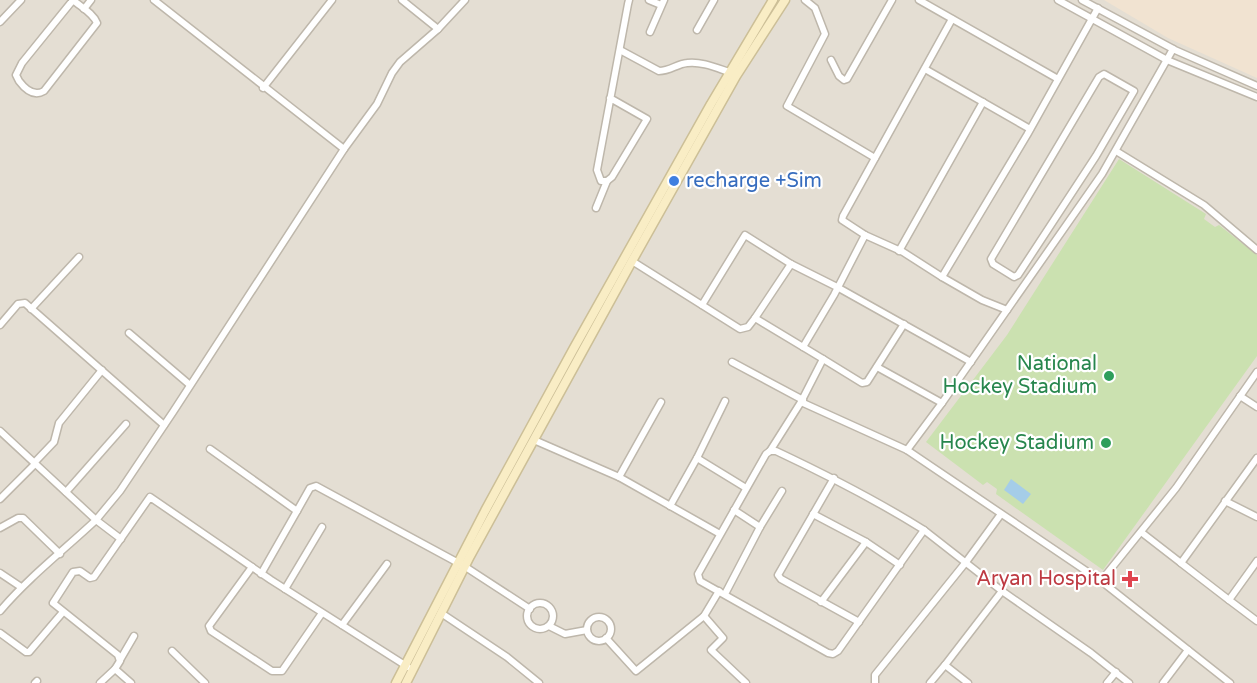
<svg xmlns="http://www.w3.org/2000/svg" width="1257" height="683" font-family="'Varela Round',sans-serif">
  <style>
    .residential { fill: #e4ded3 }
    .commercial { fill: #f1e3d1 }
    .green { fill: #cbe1b0 }
    .water { fill: #a5cde8 }
    .lines { fill: none; stroke-linecap: round; stroke-linejoin: round }
    .street-casing { stroke: #beb7ab; stroke-width: 9 }
    .secondary-casing { stroke: #ccbf97; stroke-width: 11 }
    .street { stroke: #fff; stroke-width: 6 }
    .secondary { stroke: #f9edc5; stroke-width: 8 }
    .shop-dot { fill: #3f7fe0; stroke: #fff; stroke-width: 2 }
    .leisure-dot { fill: #2e9e5b; stroke: #fff; stroke-width: 2 }
    .health-dot { fill: #e0444e; stroke: #fff; stroke-width: 2 }
    .labels { text-anchor: middle; dominant-baseline: central; stroke-width: 4.5; stroke-linejoin: round; paint-order: stroke }
    .shop-label { font-size: 20px; fill: #366cbe; stroke: #fff; text-anchor: start }
    .leisure-label { font-size: 20px; fill: #27864d; stroke: #fff; text-anchor: end }
    .health-label { font-size: 20px; fill: #be3a42; stroke: #fff; text-anchor: end }
  </style>
  <rect width="100%" height="100%" fill="#f0ede4"/>
  <rect class="residential" x="0" y="0" width="1257" height="683"/>
  <polygon class="commercial" points="1104,0 1257,0 1257,78 1168,38"/>
  <polygon class="green" points="1119,159 1206,214 1204,219 1215,227 1219,225 1257,255 1257,356 1103,570 996,494 997,489 987,482 983,485 926,442 1007,335"/>
  <polygon class="water" points="1011,479 1031,494 1023,504 1004,490"/>
  <g class="lines">
    <g class="street-casing">
      <g id="street">
        <path d="M72,0H73C81,7 93,13 97,23L44,91C34,97 25,89 19,81L16,75L22,63L73,0"/>
        <polyline points="402,0 438,29"/>
        <polyline points="649,0 661,5"/>
        <polyline points="805,0 815,8 825,34 787,106 875,158"/>
        <polyline points="919,0 1058,79"/>
        <polyline points="1058,0 1167,60 1257,97"/>
        <polyline points="1082,0 1175,50 1257,86"/>
        <polyline points="84,9 91,0"/>
        <polyline points="0,22 21,0"/>
        <polyline points="697,30 714,0"/>
        <polyline points="650,32 664,0"/>
        <path d="M620,50L659,71C670,71 677,64 687,63C701,61 717,68 729,72"/>
        <polyline points="831,60 839,76 844,80 847,79 892,0"/>
        <polyline points="925,69 1030,129"/>
        <polygon points="1104,74 1134,91 1096,156 1018,275 1014,277 993,264 991,259 1099,77"/>
        <polyline points="263,88 332,0"/>
        <polyline points="610,98 647,119 612,177 607,181 601,181 597,170 628,4 629,0"/>
        <polyline points="344,149 377,104 392,73 400,62 438,29 465,0"/>
        <polyline points="1116,151 1204,205 1257,250"/>
        <polyline points="596,208 607,181"/>
        <polyline points="865,235 842,220 843,216 952,19"/>
        <polyline points="899,251 983,102"/>
        <polyline points="632,261 740,329 748,327 755,318 823,359 801,402 907,450 1101,581 1230,683"/>
        <polyline points="702,305 745,235 791,264 837,287 971,362"/>
        <polyline points="31,309 79,257"/>
        <polyline points="1007,310 982,300 942,277 1027,135 1098,8"/>
        <polyline points="755,318 791,264"/>
        <polyline points="0,325 18,304 25,303 164,425"/>
        <polyline points="129,333 190,385"/>
        <polyline points="803,347 834,295 865,235 903,252 942,277"/>
        <polyline points="823,359 862,383 867,382 904,324"/>
        <polyline points="732,362 803,400"/>
        <polyline points="877,367 942,403"/>
        <polyline points="1240,396 1257,407"/>
        <path d="M0,431L96,520C64,550 29,577 0,611"/>
        <polyline points="534,440 619,477 720,534"/>
        <polyline points="210,449 297,511 261,574"/>
        <polyline points="907,450 942,403 1102,174 1173,49"/>
        <path d="M770,451H776C827,475 876,500 924,530L838,651L833,654L828,653L700,581L698,574L766,454Z"/>
        <polyline points="770,451 801,402"/>
        <polyline points="697,458 746,488"/>
        <polyline points="34,463 54,442 59,423 102,370"/>
        <polyline points="619,477 661,402"/>
        <polyline points="834,478 778,575 781,579 859,622"/>
        <polyline points="66,492 126,424"/>
        <polyline points="0,499 35,464"/>
        <polyline points="1225,501 1257,517"/>
        <polyline points="670,506 697,458 725,401"/>
        <polyline points="734,510 760,527"/>
        <polyline points="297,511 310,488 316,486 464,566 530,609"/>
        <polyline points="813,514 866,542 900,565"/>
        <polyline points="0,528 18,518 23,518 60,554"/>
        <polyline points="924,530 1002,591 1091,653 1129,683"/>
        <polyline points="1141,532 1181,563 1257,458"/>
        <polyline points="121,539 96,520 120,491 173,412 344,149 154,0"/>
        <polyline points="1257,561 1229,600 1257,621"/>
        <polyline points="1181,563 1229,600"/>
        <polyline points="252,567 209,626 211,631 272,671 282,671 322,613"/>
        <polyline points="0,573 21,587"/>
        <polyline points="1101,581 1176,488 1257,372"/>
        <polyline points="285,589 322,527"/>
        <polyline points="725,594 760,527 782,491"/>
        <polyline points="821,602 866,542"/>
        <circle cx="540" cy="616" r="13"/>
        <polyline points="441,613 507,657 539,683"/>
        <polyline points="704,616 723,638 711,650 746,683"/>
        <circle cx="599" cy="629" r="12"/>
        <polyline points="342,625 387,564"/>
        <polyline points="549,626 565,634 587,630"/>
        <polyline points="0,633 26,652 29,652 63,612"/>
        <polyline points="606,638 636,671 704,616 719,591"/>
        <polyline points="172,651 205,683"/>
        <polyline points="120,660 134,636"/>
        <polyline points="945,665 1002,591"/>
        <polyline points="35,683 37,681"/>
        <polyline points="100,683 115,669"/>
        <polyline points="131,683 115,669 120,661 118,655 53,603 73,572 80,571 90,578 94,577 150,497 271,580 408,667"/>
        <polyline points="875,683 875,675 966,562 1001,514"/>
        <polyline points="930,683 945,665 968,683"/>
        <polyline points="1107,683 1116,672"/>
        <polyline points="1163,683 1188,650"/>
      </g>
    </g>
    <g class="secondary-casing">
      <g id="secondary">
        <polyline points="396,683 485,511 574,348 711,104 773,0"/>
        <polyline points="406,683 470,556 632,261 736,76 785,0"/>
      </g>
    </g>
    <use href="#street" class="street"/>
    <use href="#secondary" class="secondary"/>
  </g>
  <circle class="shop-dot" cx="674" cy="181" r="6"/>
  <g class="leisure-dot">
    <circle cx="1109" cy="376" r="6"/>
    <circle cx="1106" cy="443" r="6"/>
  </g>
  <path class="health-dot" d="M1127 570h6v6h6v6h-6v6h-6v-6h-6v-6h6z"/>
  <g class="labels">
    <g class="shop-label">
      <text x="686" y="181">recharge +Sim</text>
    </g>
    <g class="leisure-label">
      <text x="1097" y="364">National<tspan x="1097" dy="23">Hockey Stadium</tspan></text>
      <text x="1094" y="443">Hockey Stadium</text>
    </g>
    <g class="health-label">
      <text x="1116" y="579">Aryan Hospital</text>
    </g>
  </g>
</svg>
